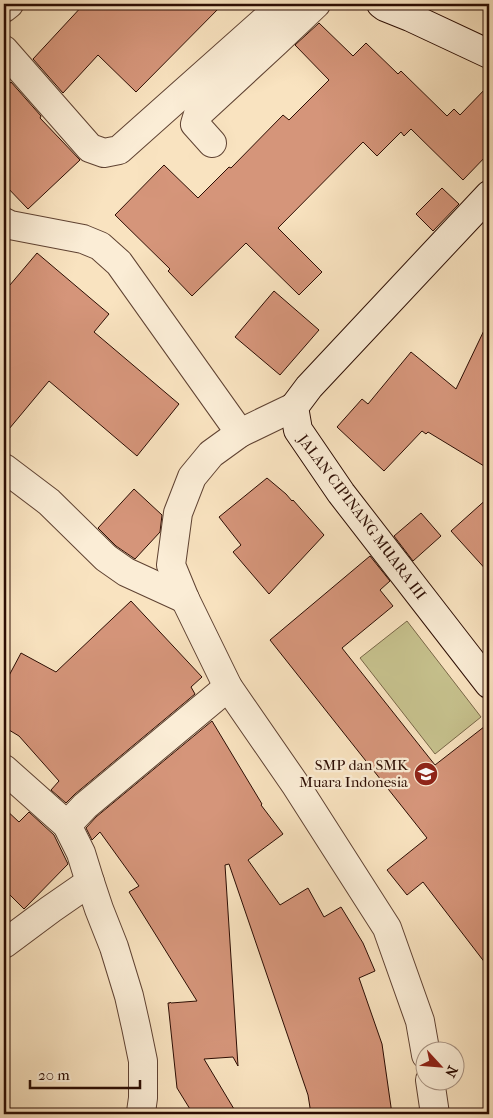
<svg xmlns="http://www.w3.org/2000/svg" width="493" height="1118" font-family="'IM FELL French Canon',serif">
  <style>
    .green { fill: #c6c18d; stroke: #796748 }
    .building { fill: #d5957a; stroke: #2c0d03 }
    .lines { fill: none; stroke-linecap: round; stroke-linejoin: round }
    .street-casing { stroke: #5f4232; stroke-width: 30 }
    .secondary-casing { stroke: #2c0d03; stroke-width: 30 }
    .street { stroke: #fbedd6; stroke-width: 28 }
    .secondary { stroke: #fbedd6; stroke-width: 28 }
    .labels { text-anchor: middle; dominant-baseline: central; stroke-width: 4.5; stroke-linejoin: round; paint-order: stroke }
    .street-label { font-size: 15px; fill: #2c0d03; stroke: #fbedd6 }
    .poi-label { font-size: 15px; fill: #2c0d03; stroke: #fbedd6; text-anchor: end }
  </style>
  <rect width="100%" height="100%" fill="#f9e3c0"/>
  <filter id="stains"><feTurbulence type="fractalNoise" baseFrequency=".004" numOctaves="4"/><feColorMatrix values="0 0 0 0 .2 0 0 0 0 .09 0 0 0 0 .02 0 0 0 .5 -.17"/></filter>
  <radialGradient id="worn" r=".72"><stop offset=".6" stop-color="#630" stop-opacity="0"/><stop offset="1" stop-color="#630" stop-opacity=".3"/></radialGradient>
  <polygon class="green" points="407,621 481,717 435,754 360,658"/>
  <g class="building">
    <polygon points="84,4 223,4 136,92 98,55 63,93 33,59"/>
    <polygon points="319,23 353,56 366,43 398,74 401,71 447,116 454,109 460,115 489,85 489,153 463,180 411,129 404,136 401,132 377,156 363,142 278,228 322,272 299,295 246,243 192,296 168,271 170,269 115,215 164,165 198,198 229,167 231,168 283,115 289,120 329,80 295,45"/>
    <polygon points="11,82 41,116 40,118 80,160 28,209 4,184 4,90"/>
    <polygon points="442,188 459,204 433,231 416,214"/>
    <polygon points="37,253 109,314 94,332 179,404 137,456 49,381 4,435 4,292"/>
    <polygon points="274,291 319,330 280,375 235,337"/>
    <polygon points="489,320 489,469 428,432 426,434 422,431 384,471 337,427 362,399 368,404 411,352 456,389"/>
    <polygon points="267,478 286,494 292,501 293,500 324,535 269,594 233,552 241,545 219,517"/>
    <polygon points="134,489 162,515 160,532 135,559 116,546 98,528"/>
    <polygon points="489,497 489,573 451,531"/>
    <polygon points="421,513 441,536 413,561 394,536"/>
    <polygon points="370,556 390,581 380,590 393,606 342,648 435,765 489,723 489,968 423,882 407,895 387,870 427,838 270,640"/>
    <polygon points="131,601 202,677 191,687 195,694 75,794 66,803 51,790 59,781 19,736 4,727 4,685 21,653 56,672"/>
    <polygon points="212,721 262,804 261,805 283,834 248,860 280,905 308,888 324,917 341,907 363,943 375,971 359,978 382,1044 392,1114 311,1114 308,1095 229,864 225,865 238,1066 233,1057 204,1059 237,1114 193,1114 177,1088 168,1003 170,1003 170,1002 171,1003 197,1001 129,892 139,886 100,832 92,840 86,828 96,817"/>
    <polygon points="4,808 19,822 29,812 54,835 68,864 24,909 4,889"/>
  </g>
  <g class="lines">
    <g class="street-casing">
      <g id="street">
        <polyline points="4,8 9,4"/>
        <polyline points="4,50 90,148 104,153 119,150 283,4"/>
        <polyline points="212,143 195,124 198,114 276,42 316,4"/>
        <polyline points="4,222 10,225 83,239 100,246 119,263 240,433"/>
        <polyline points="294,407 240,433 211,454 192,477 178,513 171,565 185,599 228,687 295,784 387,928 420,1021 426,1055"/>
        <polyline points="4,468 49,502 106,558 126,572 185,599"/>
        <polyline points="4,769 67,825 81,853 90,882"/>
        <polyline points="67,825 85,806 228,687"/>
        <polyline points="4,944 51,909 90,882 99,909 114,947 129,996 136,1027 143,1061 143,1098 141,1112 143,1114"/>
        <polyline points="430,1080 435,1114"/>
      </g>
    </g>
    <g class="secondary-casing">
      <g id="secondary">
        <polyline points="381,4 385,7 410,17 489,54"/>
        <polyline points="489,195 309,387 294,407 298,430 341,493 489,684"/>
      </g>
    </g>
    <use href="#street" class="street"/>
    <use href="#secondary" class="secondary"/>
  </g>
  <defs>
    <g id="school-disc" transform="scale(1.25)"><circle r="9.5" fill="#8f2418" stroke="#fbedd6"/><path d="M0-5L7-2L0 1L-7-2ZM-4 1L0 2.5L4 1V4Q0 6-4 4Z" fill="#fff"/></g>
  </defs>
  <g fill-rule="evenodd">
    <use href="#school-disc" x="426" y="774"/>
  </g>
  <g class="labels">
    <g class="street-label">
      <text transform="translate(362 517) rotate(53)">JALAN CIPINANG MUARA III</text>
    </g>
    <g class="poi-label">
      <text x="408" y="765">SMP dan SMK<tspan x="408" dy="17">Muara Indonesia</tspan></text>
    </g>
  </g>
  <rect width="493" height="1118" fill="none" stroke="#f9e3c0" stroke-width="20"/>
  <rect x="5" y="5" width="483" height="1108" fill="none" stroke="#2c0d03" stroke-width="2.5"/>
  <rect x="10" y="10" width="473" height="1098" fill="none" stroke="#2c0d03"/>
  <g transform="translate(440 1066) rotate(116)"><circle r="24" fill="#fbedd6" stroke="#a89382"/>
  <path d="M0-4L9 19L0 12L-9 19Z" fill="#8f2418"/>
  <text y="-8" font-size="14" font-weight="bold" text-anchor="middle" fill="#2c0d03">N</text>
  </g>
  <path d="M30 1080v8h110v-8" fill="none" stroke="#2c0d03" stroke-width="2.5"/>
  <text x="38" y="1080" font-size="15" fill="#2c0d03" stroke="#fbedd6" stroke-width="4" paint-order="stroke">20 m</text>
  <rect width="100%" height="100%" filter="url(#stains)"/>
  <rect width="100%" height="100%" fill="url(#worn)"/>
</svg>
